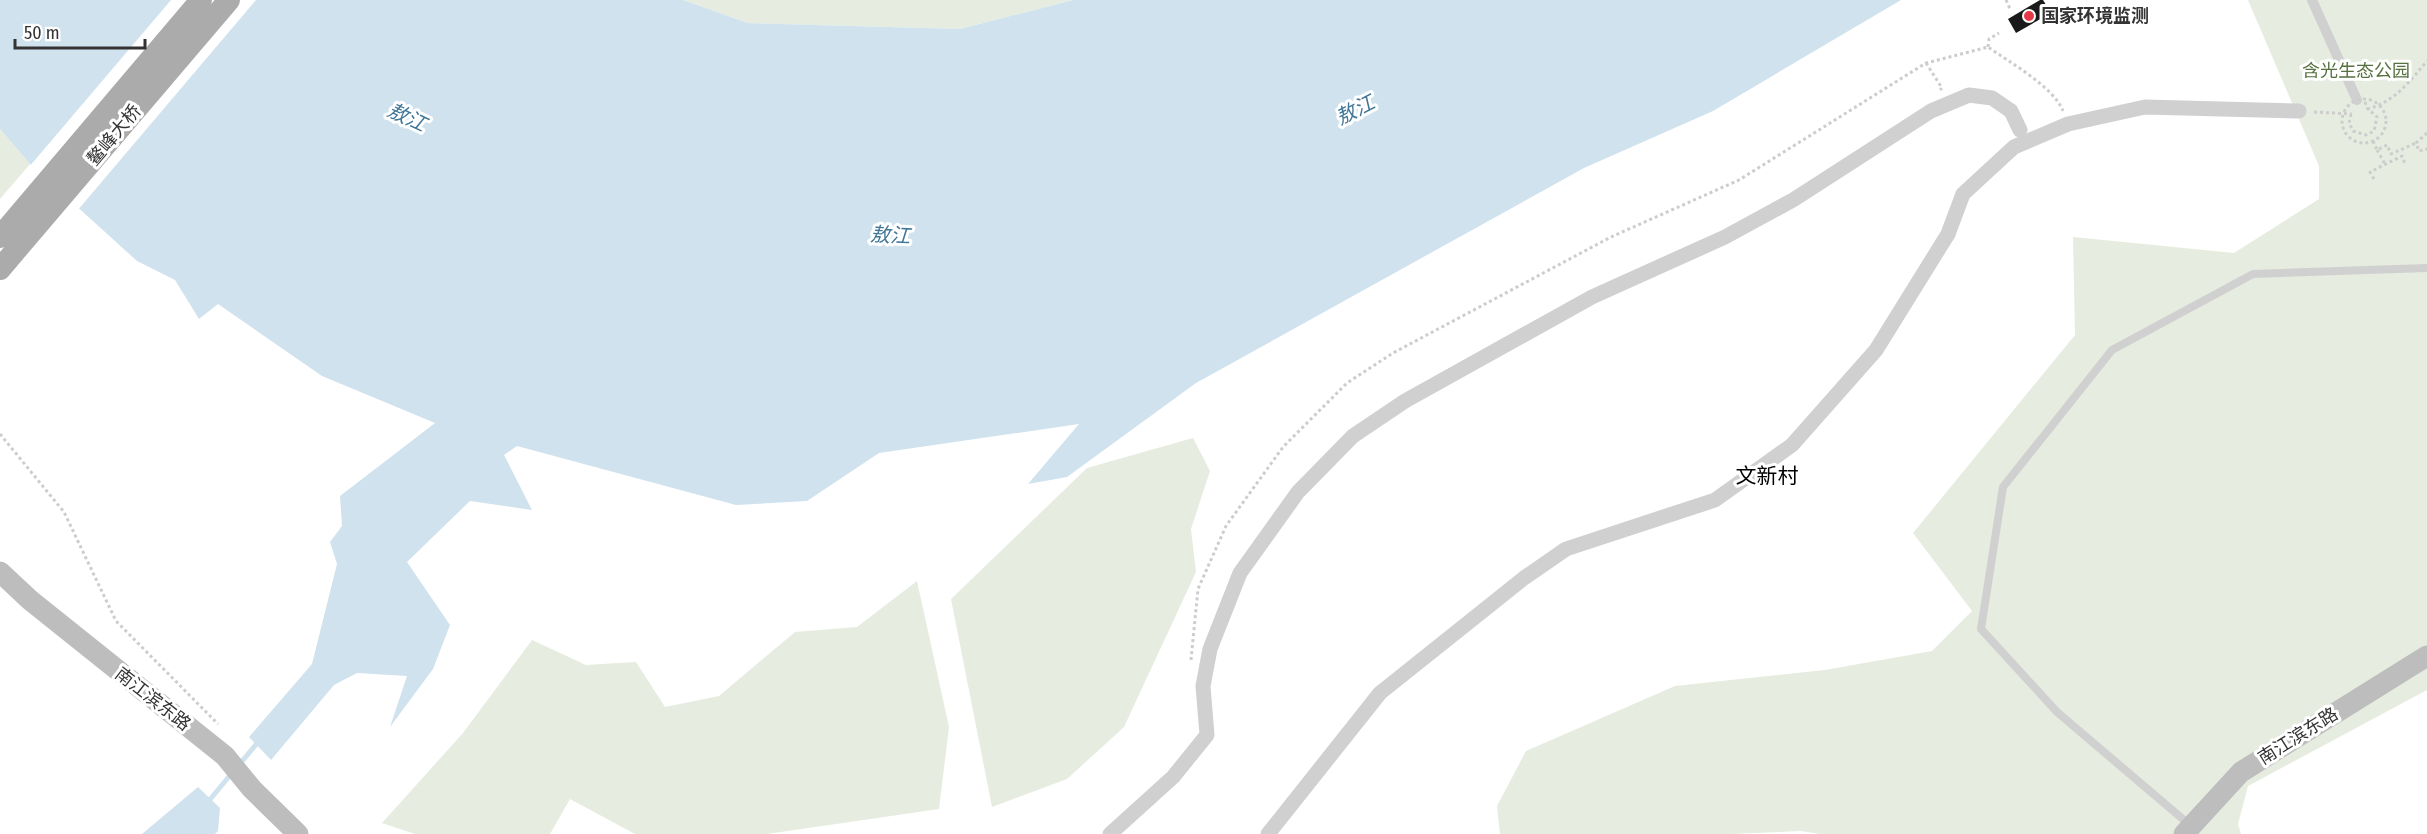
<svg xmlns="http://www.w3.org/2000/svg" width="2427" height="834" font-family="'Fira Sans Condensed','Noto Sans SC',sans-serif">
  <style>
    .green { fill: #e6ecdf }
    .water { fill: #cfe2ee }
    .pier { fill: #fff }
    .lines { fill: none; stroke-linecap: round; stroke-linejoin: round }
    .stream { stroke: #cfe2ee; stroke-width: 5 }
    .building { fill: #1a1a1a }
    .path { stroke: #cdcdcd; stroke-width: 3; stroke-dasharray: 3 3; stroke-linecap: butt }
    .service { stroke: #d0d0d0; stroke-width: 8 }
    .pedestrian { stroke: #d0d0d0; stroke-width: 10 }
    .minor { stroke: #d0d0d0; stroke-width: 15 }
    .secondary { stroke: #bdbdbd; stroke-width: 21 }
    .primary { stroke: #ababab; stroke-width: 22 }
    .path-bridge { stroke: #cdcdcd; stroke-width: 3; stroke-dasharray: 3 3; stroke-linecap: butt }
    .poi-dot { fill: #e63946; stroke: #fff; stroke-width: 2 }
    .labels { text-anchor: middle; dominant-baseline: central; stroke-width: 6; stroke-linejoin: round; paint-order: stroke }
    .poi-label { font-size: 18px; font-weight: bold; fill: #333; stroke: #fff; text-anchor: start }
    .park-label { font-size: 18px; fill: #56703f; stroke: #fff }
    .street-label { font-size: 18px; fill: #333; stroke: #fff }
    .water-label { font-size: 20px; font-style: italic; fill: #3f7597; stroke: #fff }
    .quarter-label { font-size: 21px; fill: #000; stroke: #fff }
  </style>
  <rect width="100%" height="100%" fill="#fff"/>
  <g class="green">
    <polygon points="683,0 1073,0 960,29 748,23"/>
    <polygon points="2248,0 2427,0 2427,690 2248,786 2238,824 2241,834 1820,834 1801,831 1730,834 1500,834 1497,806 1526,751 1675,686 1825,670 1932,651 1972,611 1913,533 2075,335 2073,237 2234,253 2319,199 2319,166"/>
    <polygon points="0,129 30,164 0,199"/>
    <polygon points="1193,438 1210,471 1191,529 1196,572 1124,727 1067,779 992,807 951,599 1087,468"/>
    <polygon points="917,581 949,727 939,809 767,834 635,834 570,799 550,834 415,834 382,823 463,733 532,640 586,665 636,662 665,707 719,696 795,632 857,627"/>
  </g>
  <g class="water">
    <polygon points="0,0 683,0 748,23 960,29 1073,0 1901,0 1713,111 1584,168 1196,383 1067,477 1028,484 1079,424 879,453 807,501 736,505 517,446 504,455 532,510 470,501 407,562 450,625 433,669 390,727 407,676 357,673 334,685 271,760 249,737 312,664 337,564 330,542 342,526 340,496 435,423 322,376 218,304 199,319 175,280 137,261 30,164 0,129"/>
    <polygon points="198,787 220,808 218,831 215,834 142,834"/>
  </g>
  <polygon class="pier" points="171,0 256,0 77,211 29,167"/>
  <g class="lines">
    <g class="stream">
      <polyline points="238,766 259,741"/>
      <polyline points="207,803 232,773"/>
    </g>
  </g>
  <polygon class="building" points="2040,0 2043,0 2051,13 2016,33 2008,19"/>
  <g class="lines">
    <g class="path">
      <polyline points="2006,0 2010,9"/>
      <polyline points="1988,47 1989,39 1999,33"/>
      <polyline points="1926,63 1942,88 1940,90"/>
      <path d="M2367,109C2395,102 2409,82 2427,61"/>
      <polyline points="2314,112 2352,114"/>
      <polyline points="2427,133 2416,143 2419,151 2427,149"/>
      <polyline points="2373,141 2377,150 2387,145 2391,154 2416,143"/>
      <polyline points="2377,150 2385,164"/>
      <polyline points="2374,179 2370,172 2402,156 2405,164"/>
      <polyline points="0,434 64,512 116,621 218,724"/>
      <path d="M1191,660L1198,589L1226,526L1283,447L1347,383L1393,353L1611,237L1739,180L1926,63L1988,47C2009,62 2054,87 2063,111"/>
    </g>
    <polyline class="service" points="2191,826 2057,712 1981,629 2003,487 2112,350 2253,274 2427,268"/>
    <polyline class="pedestrian" points="2312,0 2357,100"/>
    <g class="minor">
      <polyline points="1110,834 1173,777 1207,735 1203,686 1210,649 1240,573 1298,492 1353,436 1405,401 1592,297 1725,237 1793,200 1931,111 1969,95 1992,98 2011,111 2020,130"/>
      <polyline points="1268,834 1380,693 1524,578 1566,549 1715,500 1792,445 1876,350 1948,234 1963,194 2014,147 2068,124 2145,107 2299,111"/>
    </g>
    <g class="secondary">
      <polyline points="0,572 30,600 225,756 252,789 298,834"/>
      <polyline points="2184,834 2241,772 2427,656"/>
    </g>
    <g class="primary">
      <polyline points="0,237 201,0"/>
      <polyline points="0,269 229,0"/>
    </g>
    <g class="path-bridge">
      <circle cx="2364" cy="121" r="22"/>
      <polyline points="2351,114 2349,123 2353,131 2366,135 2374,131 2377,117 2367,108 2364,99"/>
    </g>
  </g>
  <circle class="poi-dot" cx="2029" cy="16" r="6"/>
  <g class="labels">
    <g class="poi-label">
      <text x="2041" y="16">国家环境监测</text>
    </g>
    <g class="park-label">
      <text x="2356" y="71">含光生态公园</text>
    </g>
    <g class="street-label">
      <text transform="translate(114 135) rotate(-50)">鳌峰大桥</text>
      <text transform="translate(153 699) rotate(38)">南江滨东路</text>
      <text transform="translate(2298 736) rotate(-32)">南江滨东路</text>
    </g>
    <g class="water-label">
      <text transform="translate(1355 110) rotate(-27)">敖江</text>
      <text transform="translate(407 117) rotate(25)">敖江</text>
      <text transform="translate(890 235) rotate(3)">敖江</text>
    </g>
    <g class="quarter-label">
      <text x="1767" y="476">文新村</text>
    </g>
  </g>
  <path d="M15 39v9h130v-9" fill="none" stroke="#333333" stroke-width="3"/>
  <text x="24" y="39" font-size="18" fill="#333333" stroke="#ffffff" stroke-width="4.5" paint-order="stroke">50 m</text>
</svg>
